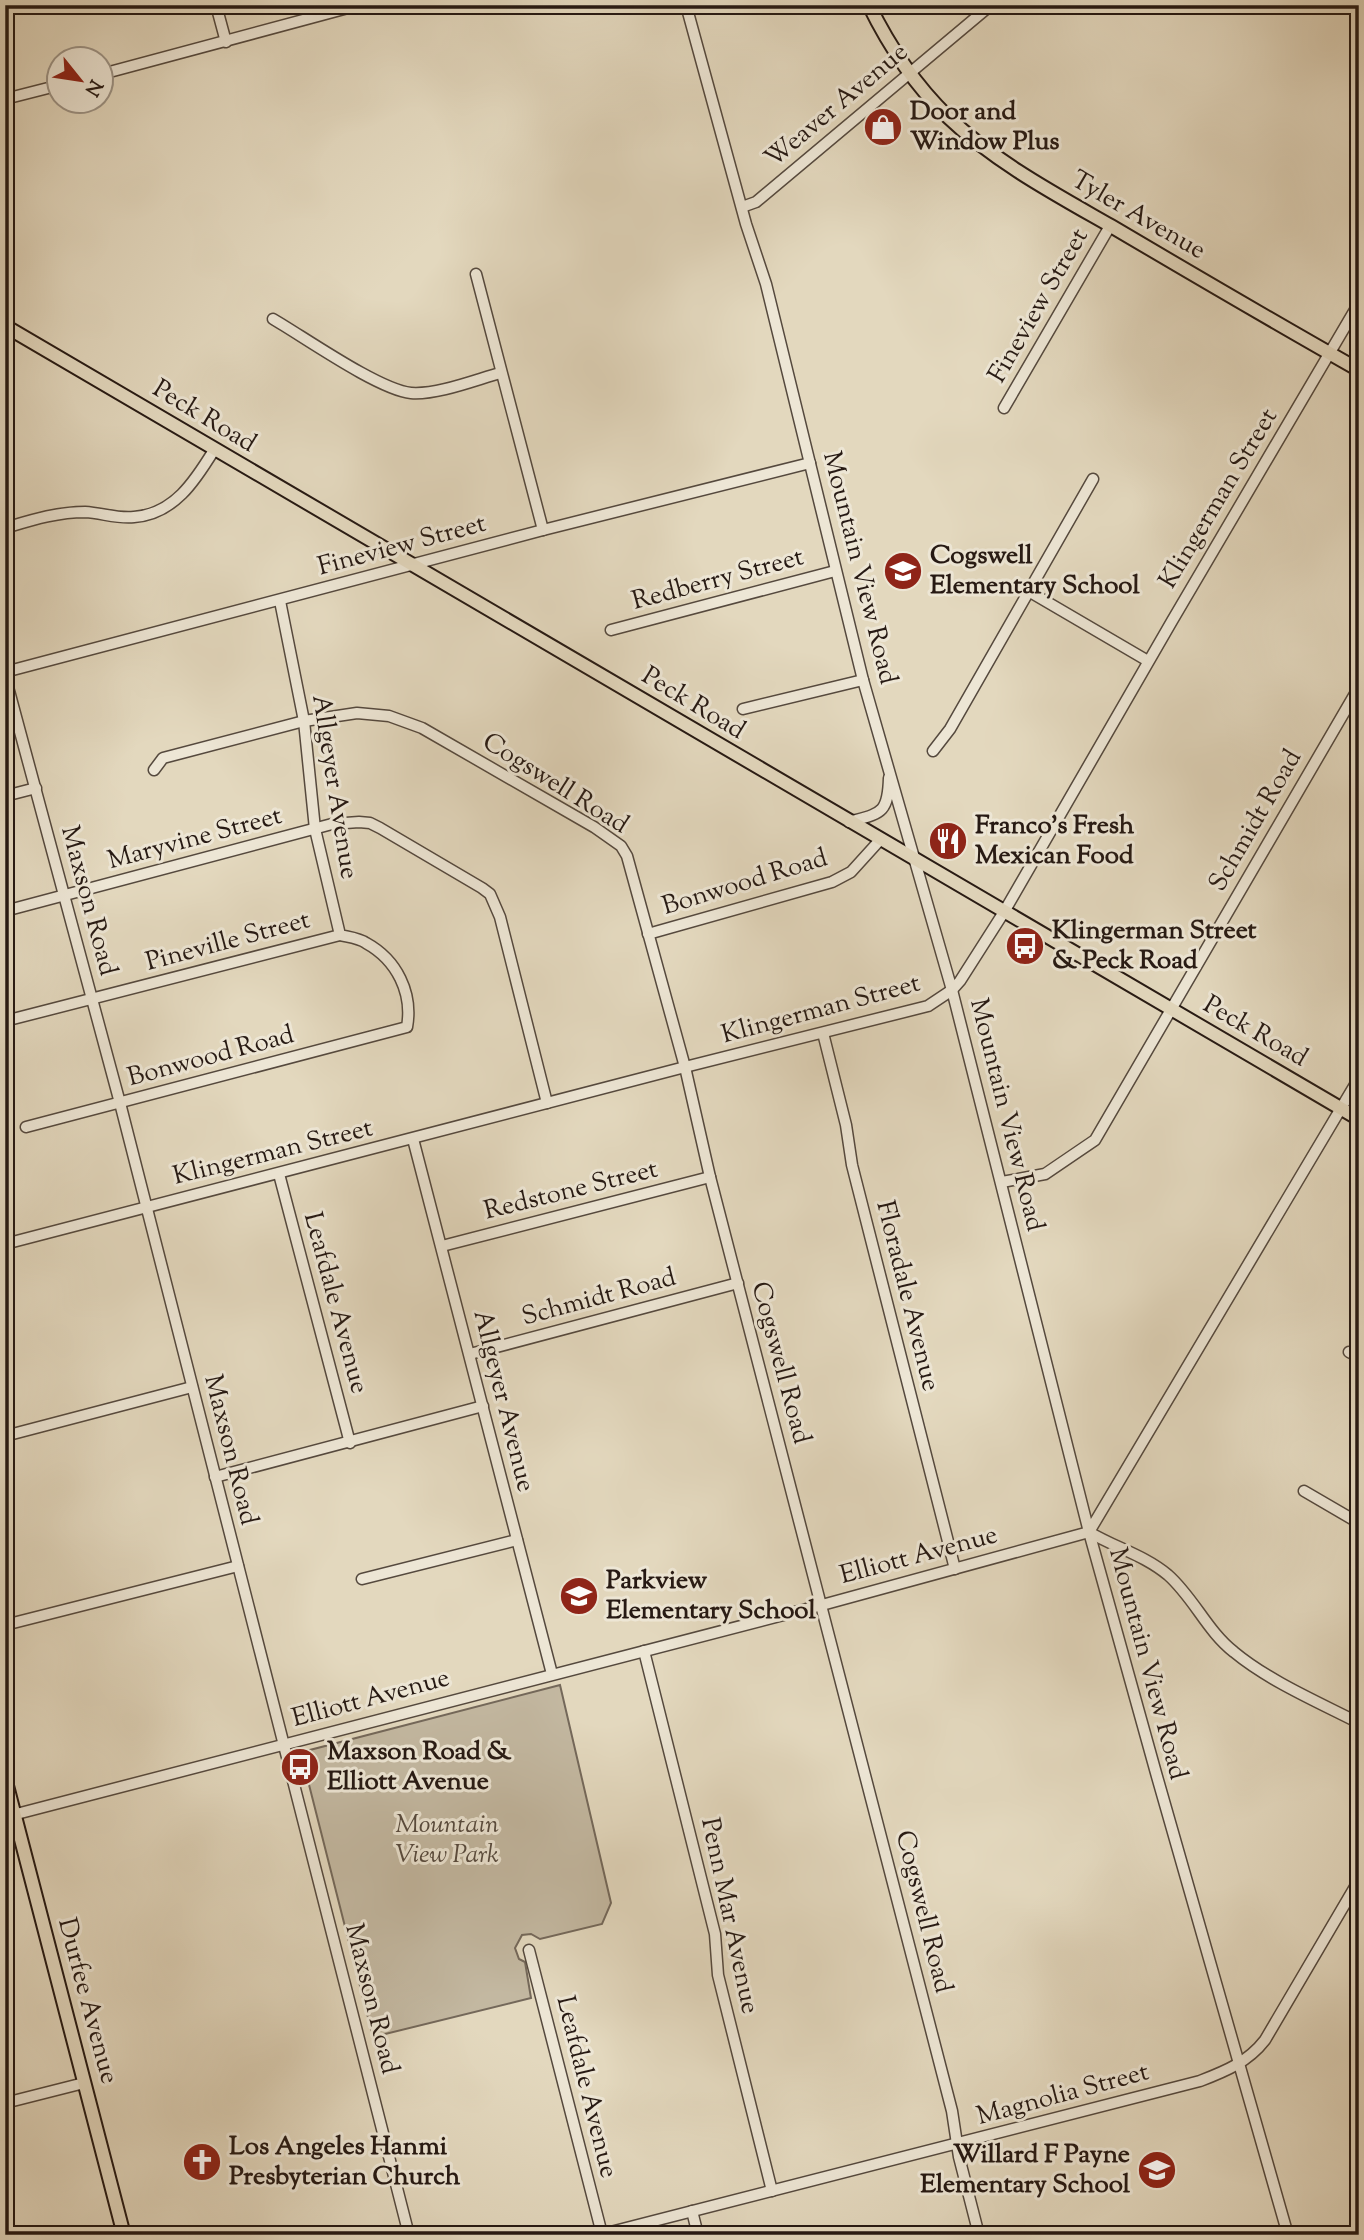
<svg xmlns="http://www.w3.org/2000/svg" width="1364" height="2240" font-family="'Sorts Mill Goudy',serif">
  <style>
    .park { fill: #c3b8a1; stroke: #74685a; stroke-width: 2 }
    .lines { fill: none; stroke-linecap: round; stroke-linejoin: round }
    .minor-casing { stroke: #55493e; stroke-width: 13 }
    .major-casing { stroke: #261913; stroke-width: 16 }
    .minor { stroke: #ede6d5; stroke-width: 10 }
    .major { stroke: #e3d8be; stroke-width: 12 }
    .labels { text-anchor: middle; dominant-baseline: central; stroke-width: 6; stroke-linejoin: round; paint-order: stroke }
    .street-label { font-size: 26px; fill: #261913; stroke: #ede6d5 }
    .poi-label { font-size: 26px; font-weight: bold; fill: #261913; stroke: #ede6d5; text-anchor: start }
    .park-label { font-size: 26px; font-style: italic; fill: #55493e; stroke: #ede6d5 }
  </style>
  <rect width="100%" height="100%" fill="#e3d8be"/>
  <filter id="stains"><feTurbulence type="fractalNoise" baseFrequency=".00286" numOctaves="4"/><feColorMatrix values="0 0 0 0 .2 0 0 0 0 .09 0 0 0 0 .02 0 0 0 .5 -.17"/></filter>
  <radialGradient id="worn" r=".72"><stop offset=".6" stop-color="#630" stop-opacity="0"/><stop offset="1" stop-color="#630" stop-opacity=".3"/></radialGradient>
  <polygon class="park" points="560,1685 611,1903 602,1924 540,1939 531,1934 522,1935 515,1948 519,1959 525,1962 531,1998 373,2037 304,1765 303,1754 306,1751"/>
  <g class="lines">
    <g class="minor-casing">
      <g id="minor">
        <polyline points="216,5 226,42"/>
        <polyline points="686,5 746,224 766,284 863,680 952,990 1089,1532 1156,1773 1288,2235"/>
        <polyline points="102,74 359,5"/>
        <polyline points="5,99 60,85"/>
        <polyline points="742,207 756,202 991,5"/>
        <polyline points="476,274 543,530"/>
        <path d="M273,319C304,337 379,390 411,393C437,395 475,380 500,373"/>
        <polyline points="1004,408 1110,226"/>
        <path d="M5,528C32,520 57,512 85,512C102,513 118,519 134,517C174,514 195,481 214,450"/>
        <polyline points="1030,592 1148,661"/>
        <polyline points="611,630 835,571"/>
        <polyline points="5,672 543,530 810,463"/>
        <polyline points="5,676 120,1103 409,2235"/>
        <polyline points="743,709 863,680"/>
        <polyline points="933,751 950,729 1093,479"/>
        <polyline points="154,770 163,758 304,721 357,713 389,716 422,728 594,827 621,846 627,856 685,1067 710,1177 952,2111 959,2157 979,2235"/>
        <polyline points="5,796 36,788"/>
        <path d="M849,822C881,813 888,814 889,778"/>
        <polyline points="5,911 332,824 359,822 370,823 380,828 482,888 490,894 500,917 547,1103"/>
        <polyline points="648,934 832,882 851,872 880,840"/>
        <polyline points="5,1021 340,935"/>
        <polyline points="823,1033 846,1125 852,1165 955,1569"/>
        <path d="M26,1127L407,1027C413,993 397,960 366,943C359,938 348,937 340,935L315,829L304,721L280,601"/>
        <polyline points="413,1139 552,1674"/>
        <polyline points="279,1174 350,1443"/>
        <polyline points="1002,1182 1045,1174 1095,1140 1359,687"/>
        <polyline points="5,1244 685,1067 928,1006 952,990 960,981 1004,912 1172,621 1359,303"/>
        <polyline points="442,1246 710,1177"/>
        <polyline points="1349,1352 1359,1357"/>
        <polyline points="470,1354 738,1283"/>
        <polyline points="5,1436 192,1387"/>
        <polyline points="215,1477 483,1406"/>
        <polyline points="1304,1491 1359,1523"/>
        <path d="M1089,1532C1116,1548 1144,1555 1168,1575C1194,1598 1207,1631 1234,1652C1269,1681 1318,1702 1359,1723"/>
        <polyline points="362,1579 517,1540"/>
        <polyline points="5,1625 238,1566"/>
        <polyline points="644,1651 715,1934 718,1975 772,2191"/>
        <polyline points="5,1817 822,1605 1089,1532 1359,1078"/>
        <polyline points="529,1950 602,2234"/>
        <polyline points="5,2103 84,2083"/>
        <polyline points="692,2211 698,2235"/>
        <path d="M599,2235L1200,2081C1226,2071 1248,2062 1265,2040L1359,1880"/>
      </g>
    </g>
    <g class="major-casing">
      <g id="major">
        <path d="M869,5C889,46 916,86 948,117C995,162 1055,194 1111,226C1194,275 1276,323 1359,370"/>
        <polyline points="5,326 1359,1119"/>
        <polyline points="5,1778 124,2235"/>
      </g>
    </g>
    <use href="#minor" class="minor"/>
    <use href="#major" class="major"/>
  </g>
  <defs>
    <g id="shop-disc" transform="scale(2.0125)"><circle r="9.5" fill="#8f2418" stroke="#ede6d5"/><path d="M-5-2.5h2.3a2.7 3.5 0 0 1 5.4 0H5L5.5 6h-11ZM-1.5-2.5h3a1.5 2.3 0 0 0-3 0Z" fill="#fff"/></g>
    <g id="school-disc" transform="scale(2.0125)"><circle r="9.5" fill="#8f2418" stroke="#ede6d5"/><path d="M0-5L7-2L0 1L-7-2ZM-4 1L0 2.5L4 1V4Q0 6-4 4Z" fill="#fff"/></g>
    <g id="restaurant-disc" transform="scale(2.0125)"><circle r="9.5" fill="#8f2418" stroke="#ede6d5"/><path d="M-5-6h1v4h1v-4h1v4h1v-4h1v5L-1.5 .5V6h-2V.5L-5-1ZM5-6V6H3V1.5H1.5Q1.5-4 5-6Z" fill="#fff"/></g>
    <g id="bus-disc" transform="scale(2.0125)"><circle r="9.5" fill="#8f2418" stroke="#ede6d5"/><path d="M-5-6H5V4H4V6H2V4H-2V6H-4V4H-5ZM-3.5-4V0h7V-4ZM-3.5 1.2v1.5H-2V1.2ZM2 1.2v1.5H3.5V1.2Z" fill="#fff"/></g>
    <g id="church-disc" transform="scale(2.0125)"><circle r="9.5" fill="#8f2418" stroke="#ede6d5"/><path d="M-1.2-6h2.4v3.5h3.3v2.4h-3.3V6h-2.4V-.1h-3.3v-2.4h3.3Z" fill="#fff"/></g>
  </defs>
  <g fill-rule="evenodd">
    <use href="#shop-disc" x="883" y="127"/>
    <use href="#school-disc" x="903" y="571"/>
    <use href="#restaurant-disc" x="948" y="841"/>
    <use href="#bus-disc" x="1025" y="946"/>
    <use href="#school-disc" x="579" y="1596"/>
    <use href="#bus-disc" x="300" y="1767"/>
    <use href="#church-disc" x="202" y="2162"/>
    <use href="#school-disc" x="1157" y="2170"/>
  </g>
  <g class="labels">
    <g class="street-label">
      <text transform="translate(837 106) rotate(-40)">Weaver Avenue</text>
      <text transform="translate(1138 216) rotate(30)">Tyler Avenue</text>
      <text transform="translate(1039 306) rotate(-60)">Fineview Street</text>
      <text transform="translate(204 417) rotate(31)">Peck Road</text>
      <text transform="translate(1219 499) rotate(-59)">Klingerman Street</text>
      <text transform="translate(402 546) rotate(-15)">Fineview Street</text>
      <text transform="translate(859 568) rotate(76)">Mountain View Road</text>
      <text transform="translate(718 580) rotate(-15)">Redberry Street</text>
      <text transform="translate(693 704) rotate(31)">Peck Road</text>
      <text transform="translate(555 784) rotate(32)">Cogswell Road</text>
      <text transform="translate(334 787) rotate(81)">Allgeyer Avenue</text>
      <text transform="translate(1256 821) rotate(-60)">Schmidt Road</text>
      <text transform="translate(195 839) rotate(-15)">Maryvine Street</text>
      <text transform="translate(745 883) rotate(-17)">Bonwood Road</text>
      <text transform="translate(88 901) rotate(75)">Maxson Road</text>
      <text transform="translate(228 942) rotate(-15)">Pineville Street</text>
      <text transform="translate(821 1010) rotate(-15)">Klingerman Street</text>
      <text transform="translate(1255 1032) rotate(30)">Peck Road</text>
      <text transform="translate(211 1057) rotate(-15)">Bonwood Road</text>
      <text transform="translate(1006 1115) rotate(76)">Mountain View Road</text>
      <text transform="translate(273 1153) rotate(-14)">Klingerman Street</text>
      <text transform="translate(571 1191) rotate(-14)">Redstone Street</text>
      <text transform="translate(907 1296) rotate(76)">Floradale Avenue</text>
      <text transform="translate(599 1298) rotate(-15)">Schmidt Road</text>
      <text transform="translate(335 1303) rotate(75)">Leafdale Avenue</text>
      <text transform="translate(780 1363) rotate(75)">Cogswell Road</text>
      <text transform="translate(503 1401) rotate(76)">Allgeyer Avenue</text>
      <text transform="translate(230 1450) rotate(76)">Maxson Road</text>
      <text transform="translate(919 1556) rotate(-15)">Elliott Avenue</text>
      <text transform="translate(1147 1664) rotate(75)">Mountain View Road</text>
      <text transform="translate(371 1699) rotate(-15)">Elliott Avenue</text>
      <text transform="translate(923 1912) rotate(76)">Cogswell Road</text>
      <text transform="translate(729 1916) rotate(78)">Penn Mar Avenue</text>
      <text transform="translate(371 1999) rotate(76)">Maxson Road</text>
      <text transform="translate(87 2001) rotate(75)">Durfee Avenue</text>
      <text transform="translate(586 2087) rotate(76)">Leafdale Avenue</text>
      <text transform="translate(1063 2095) rotate(-15)">Magnolia Street</text>
    </g>
    <g class="poi-label">
      <text x="910" y="112">Door and<tspan x="910" dy="30">Window Plus</tspan></text>
      <text x="930" y="556">Cogswell<tspan x="930" dy="30">Elementary School</tspan></text>
      <text x="975" y="826">Franco’s Fresh<tspan x="975" dy="30">Mexican Food</tspan></text>
      <text x="1052" y="931">Klingerman Street<tspan x="1052" dy="30">&amp; Peck Road</tspan></text>
      <text x="606" y="1581">Parkview<tspan x="606" dy="30">Elementary School</tspan></text>
      <text x="327" y="1752">Maxson Road &amp;<tspan x="327" dy="30">Elliott Avenue</tspan></text>
      <text x="229" y="2147">Los Angeles Hanmi<tspan x="229" dy="30">Presbyterian Church</tspan></text>
      <text x="1130" y="2155" text-anchor="end">Willard F Payne<tspan x="1130" dy="30">Elementary School</tspan></text>
    </g>
    <g class="park-label">
      <text x="447" y="1825">Mountain<tspan x="447" dy="30">View Park</tspan></text>
    </g>
  </g>
  <rect width="1364" height="2240" fill="none" stroke="#e3d8be" stroke-width="28"/>
  <rect x="7" y="7" width="1350" height="2226" fill="none" stroke="#261913" stroke-width="3.5"/>
  <rect x="14" y="14" width="1336" height="2212" fill="none" stroke="#261913" stroke-width="2"/>
  <g transform="translate(80 80) rotate(120)"><circle r="33" fill="#ede6d5" stroke="#9d9487" stroke-width="2"/>
  <path d="M0-5L12 26L0 18L-12 26Z" fill="#8f2418"/>
  <text y="-10" font-size="19" font-weight="bold" text-anchor="middle" fill="#261913">N</text>
  </g>
  <rect width="100%" height="100%" filter="url(#stains)"/>
  <rect width="100%" height="100%" fill="url(#worn)"/>
</svg>
